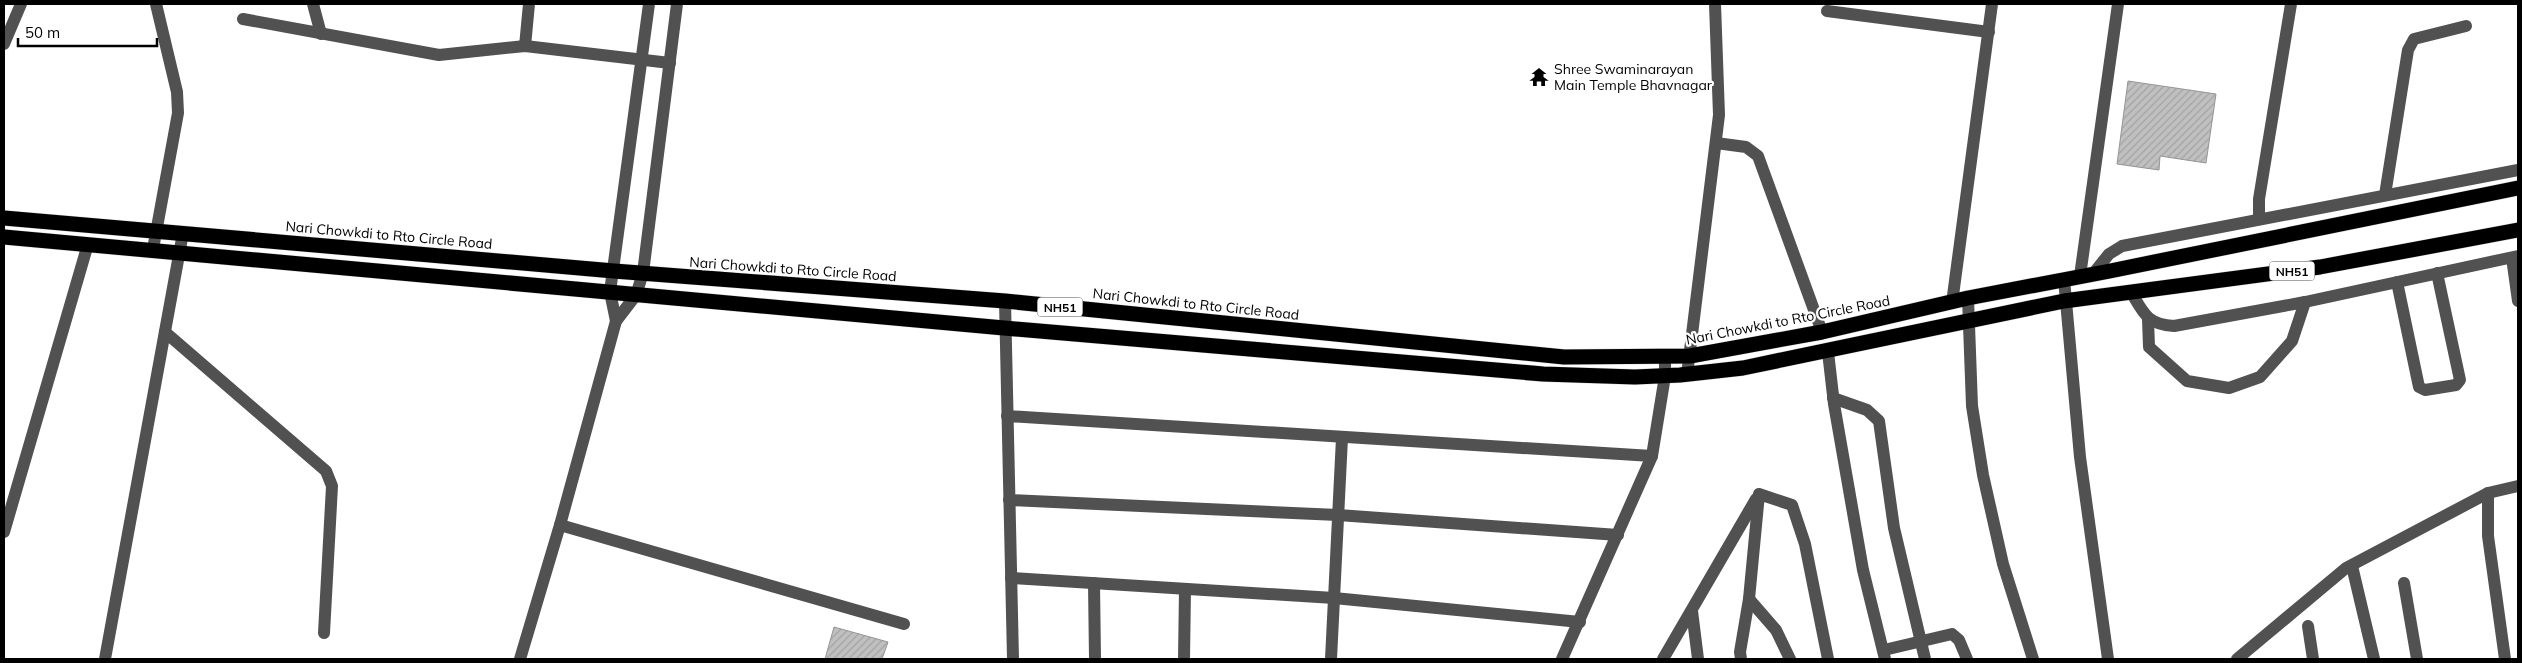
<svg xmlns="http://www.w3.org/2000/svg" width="2522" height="663" font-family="Mulish,sans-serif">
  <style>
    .building { fill: url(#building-hatch); stroke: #959595 }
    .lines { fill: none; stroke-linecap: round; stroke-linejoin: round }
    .highway-casing { stroke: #dbdbdb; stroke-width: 16 }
    .minor { stroke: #515151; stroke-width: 12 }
    .highway { stroke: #000; stroke-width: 15 }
    .labels { text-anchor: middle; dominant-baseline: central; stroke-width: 4.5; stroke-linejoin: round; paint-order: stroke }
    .shield { fill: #fff; stroke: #4c4c4c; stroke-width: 1 }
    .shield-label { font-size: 12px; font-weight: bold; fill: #000 }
    .poi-label { font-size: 14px; fill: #000; stroke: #fff; text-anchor: start }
    .street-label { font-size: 14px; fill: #000; stroke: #fff }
  </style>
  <defs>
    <pattern id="building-hatch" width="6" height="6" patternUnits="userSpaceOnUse" patternTransform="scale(1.25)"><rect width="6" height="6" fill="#c0c0c0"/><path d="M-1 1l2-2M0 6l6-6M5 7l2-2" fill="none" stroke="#a3a3a3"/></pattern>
  </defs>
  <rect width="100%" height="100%" fill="#fff"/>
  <g class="building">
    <polygon points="2128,81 2216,94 2206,163 2160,156 2159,170 2117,164"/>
    <polygon points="834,627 888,642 882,659 825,659"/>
  </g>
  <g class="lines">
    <g class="highway-casing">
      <g id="highway">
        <polyline points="4,218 614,271 1005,301 1564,357 1690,356 1822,332 1968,298 2110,271 2518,188"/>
        <polyline points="4,237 1004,328 1543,374 1635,377 1680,375 1743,368 2064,301 2320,267 2518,230"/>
      </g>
    </g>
    <g class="minor">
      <polyline points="313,4 321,34"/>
      <polyline points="1827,11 1989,32"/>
      <polyline points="243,19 439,55 525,46 670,63"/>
      <polyline points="4,44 21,4"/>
      <polyline points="525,46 529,4"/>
      <polyline points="1716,143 1746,147 1758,156 1822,332"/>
      <polyline points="2385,195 2408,50 2414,39 2466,26"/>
      <polyline points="2259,219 2259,199 2291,4"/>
      <polyline points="153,249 178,113 177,92 156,4"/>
      <polyline points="2512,258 2518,301"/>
      <polyline points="2093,274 2109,254 2122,246 2518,170"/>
      <polyline points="2080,276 2118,4"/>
      <polyline points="2064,279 2080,457 2108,659"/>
      <polyline points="2397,282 2419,387 2425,390 2456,385 2460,380 2437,273"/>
      <path d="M2131,292C2144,314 2147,324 2174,326L2305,302L2518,256"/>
      <polyline points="1968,298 1972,406 1983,475 2003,564 2033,659"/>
      <polyline points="1005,301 1013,659"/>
      <polyline points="1952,303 1992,4"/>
      <polyline points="2148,319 2149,347 2187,381 2229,388 2260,377 2292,341 2305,302"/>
      <polyline points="616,321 610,292 649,4"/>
      <polyline points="165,332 326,471 332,486 324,633"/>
      <polyline points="1828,352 1834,404 1863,570 1885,659"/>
      <polyline points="1687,375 1719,115 1715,4"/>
      <polyline points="1833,398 1867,410 1879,421 1894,528 1925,659"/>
      <polyline points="1007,416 1652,456"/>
      <polyline points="1009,500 1338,515 1618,535"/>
      <polyline points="560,525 904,624"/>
      <polyline points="4,532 88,244"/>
      <polyline points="2352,566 2374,659"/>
      <polyline points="1011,578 1334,598 1580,622"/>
      <polyline points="1094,583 1095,659"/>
      <polyline points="2404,583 2417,659"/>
      <polyline points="1749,599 1776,630 1790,659"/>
      <polyline points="1692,611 1698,659"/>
      <polyline points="2308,626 2313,659"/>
      <polyline points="1884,650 1952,634 1959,640 1967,659"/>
      <polyline points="105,659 183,233"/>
      <polyline points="520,659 560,525 616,321 636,295 643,273 677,4"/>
      <polyline points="1184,659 1185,589"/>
      <polyline points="1331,659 1342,438"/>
      <polyline points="1562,659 1652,456 1665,376 1665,356"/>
      <polyline points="1663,659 1756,499"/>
      <polyline points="1741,659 1740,652 1749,599 1759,494 1792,505 1805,544 1828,659"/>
      <polyline points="2237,659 2346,568 2488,493"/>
      <polyline points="2505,659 2488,536 2488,493 2518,486"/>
    </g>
    <use href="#highway" class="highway"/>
  </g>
  <defs>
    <g id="temple-bare" transform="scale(1.5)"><path d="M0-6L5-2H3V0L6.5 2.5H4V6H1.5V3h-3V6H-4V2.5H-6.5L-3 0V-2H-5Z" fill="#000" stroke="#fff" stroke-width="2.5" paint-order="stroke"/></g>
  </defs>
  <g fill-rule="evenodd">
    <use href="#temple-bare" x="1539" y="77"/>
  </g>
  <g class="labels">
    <g class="shield">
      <rect x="2269.5" y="261.5" width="45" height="19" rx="4"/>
      <rect x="1037.5" y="297.5" width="45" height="19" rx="4"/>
    </g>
    <g class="shield-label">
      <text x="2292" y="271">NH51</text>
      <text x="1060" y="307">NH51</text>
    </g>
    <g class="poi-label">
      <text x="1554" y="69">Shree Swaminarayan<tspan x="1554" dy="16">Main Temple Bhavnagar</tspan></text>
    </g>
    <g class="street-label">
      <text transform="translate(389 235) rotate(5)">Nari Chowkdi to Rto Circle Road</text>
      <text transform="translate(793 269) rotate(4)">Nari Chowkdi to Rto Circle Road</text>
      <text transform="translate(1196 304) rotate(6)">Nari Chowkdi to Rto Circle Road</text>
      <text transform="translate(1788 320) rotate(-11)">Nari Chowkdi to Rto Circle Road</text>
    </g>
  </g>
  <rect width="2522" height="663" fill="none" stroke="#000000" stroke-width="10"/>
  <path d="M18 38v8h139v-8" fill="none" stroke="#000000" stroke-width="2.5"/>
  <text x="25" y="38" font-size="15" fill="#000000" stroke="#ffffff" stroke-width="4" paint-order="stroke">50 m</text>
</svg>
